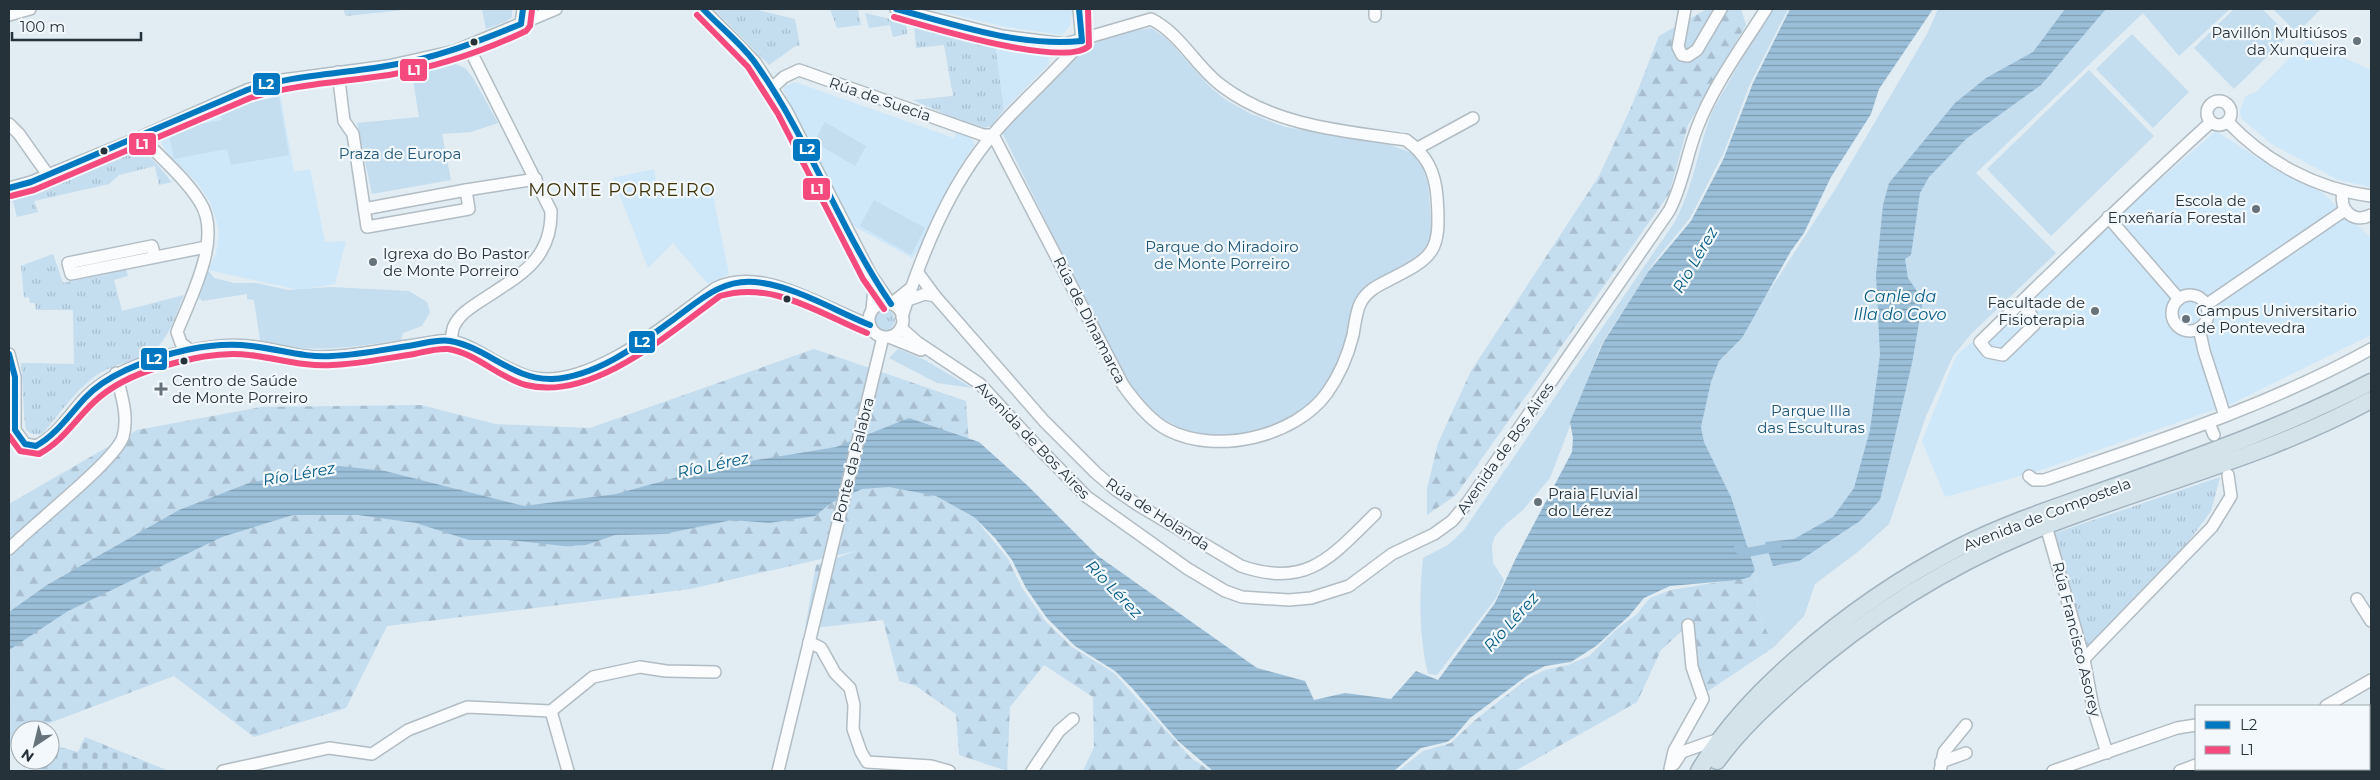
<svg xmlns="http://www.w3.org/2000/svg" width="2380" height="780" font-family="Montserrat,sans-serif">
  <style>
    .built { fill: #cee8fa }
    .grass { fill: url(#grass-tufts) }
    .forest { fill: url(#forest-firs) }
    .cemetery { fill: url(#cemetery-stones) }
    .park { fill: #c4ddef }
    .water { fill: url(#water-rules) }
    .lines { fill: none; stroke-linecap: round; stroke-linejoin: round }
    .canal { stroke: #9bbfd9; stroke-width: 9 }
    .minor-casing { stroke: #b2bcc3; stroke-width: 14 }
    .highway-casing { stroke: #a1b3bf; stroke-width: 19 }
    .minor { stroke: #fafcfd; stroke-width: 11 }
    .highway { stroke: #d4e2ea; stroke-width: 16 }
    .bus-1-casing { stroke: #f2f8fc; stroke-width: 10 }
    .bus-2-casing { stroke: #f2f8fc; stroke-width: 10 }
    .bus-1 { stroke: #0078c1; stroke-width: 6 }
    .bus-2 { stroke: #f44a7e; stroke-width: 6 }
    .poi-dot { fill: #67737b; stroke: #f2f8fc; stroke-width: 2 }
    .bus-dot { fill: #26323a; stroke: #f2f8fc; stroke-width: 2 }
    .labels { text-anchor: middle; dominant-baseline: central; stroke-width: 4.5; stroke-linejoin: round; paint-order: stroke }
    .poi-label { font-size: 15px; fill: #26323a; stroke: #f2f8fc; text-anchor: start }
    .street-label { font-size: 15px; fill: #26323a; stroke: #f2f8fc }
    .park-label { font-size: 15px; fill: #1f5678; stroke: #f2f8fc }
    .water-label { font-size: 16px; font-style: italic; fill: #025a85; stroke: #f2f8fc }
    .quarter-label { font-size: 18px; letter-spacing: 1px; fill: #3f3309; stroke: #f2f8fc }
    .line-badge { stroke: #f2f8fc; stroke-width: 2 }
    .badge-label { font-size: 14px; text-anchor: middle; font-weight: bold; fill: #fff }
  </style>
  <defs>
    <pattern id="grass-tufts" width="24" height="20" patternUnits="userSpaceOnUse" patternTransform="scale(1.25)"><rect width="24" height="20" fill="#c4ddef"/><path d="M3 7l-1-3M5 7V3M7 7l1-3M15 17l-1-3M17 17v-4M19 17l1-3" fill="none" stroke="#a8bece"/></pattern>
    <pattern id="forest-firs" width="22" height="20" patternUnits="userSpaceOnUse" patternTransform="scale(1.25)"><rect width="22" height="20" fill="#c4ddef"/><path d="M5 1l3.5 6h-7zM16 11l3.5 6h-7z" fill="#a8bece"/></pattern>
    <pattern id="cemetery-stones" width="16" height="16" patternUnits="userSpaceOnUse" patternTransform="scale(1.25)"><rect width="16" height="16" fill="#c4ddef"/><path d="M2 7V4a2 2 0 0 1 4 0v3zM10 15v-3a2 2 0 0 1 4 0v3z" fill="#a8bece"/></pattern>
    <pattern id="water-rules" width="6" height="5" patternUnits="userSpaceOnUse" patternTransform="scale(1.25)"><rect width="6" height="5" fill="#9bbfd9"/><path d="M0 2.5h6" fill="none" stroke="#7e9cb1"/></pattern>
  </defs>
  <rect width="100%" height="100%" fill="#e1ecf3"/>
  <g class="built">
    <polygon points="928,9 1072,9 1070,26 1062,35 1007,27"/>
    <polygon points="2309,38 2315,45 2371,70 2371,187 2338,180 2270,143 2241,118 2240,110 2246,96 2256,92"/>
    <polygon points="995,44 1046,51 1049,58 1049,64 1004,110"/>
    <polygon points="795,82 954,138 956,133 971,138 975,144 955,174 931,220 923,244 912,258 852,225 784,92 784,87"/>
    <polygon points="279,88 294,172 310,169 325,242 346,241 335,284 299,290 208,270 216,254 219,232 216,219 209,200 197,183 167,153 161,142 161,136 241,101"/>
    <polygon points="2216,131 2278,171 2323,193 2368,235 2371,238 2371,335 2233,403 2038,471 1945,497 1922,441 1956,356"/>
    <polygon points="654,169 658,192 710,181 729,274 708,284 673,243 648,268 613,178"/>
  </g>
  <g class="grass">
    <polygon points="714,9 753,9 795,19 800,45 794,47 769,65"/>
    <polygon points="830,9 858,10 861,25 837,28"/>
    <polygon points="865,13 906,23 907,34 893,37 890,25 869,28"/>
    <polygon points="914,24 995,44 1004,110 991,126 979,129 913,100 953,96 944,45 916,48"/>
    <path d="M128,148C148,148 160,169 172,182L159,185L155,166L119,175L109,184L34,201L38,212L17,217L13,201L9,202V190Z"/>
    <path d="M53,254L63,283L126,269L128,276L114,280L122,311L184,295C175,316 166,349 143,357C128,362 113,365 100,373C76,388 61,413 42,434C36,434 31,435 27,431C23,426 23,374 21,363L74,364L73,310H36L35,303H30L29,297L24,298L21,266Z"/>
    <circle cx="885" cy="320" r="10"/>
    <polygon points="2220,477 2211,511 2185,546 2087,648 2055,533"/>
  </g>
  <g class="forest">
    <polygon points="343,9 413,9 346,16"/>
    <polygon points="1707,9 1741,9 1746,25 1688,125 1669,194 1456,495 1427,515 1427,489 1438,443 1471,371 1599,176 1632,105 1659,36"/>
    <polygon points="814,349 966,401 974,517 1008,559 1022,588 1046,622 1072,647 1114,673 1191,758 1211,771 1083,771 1094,747 1093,697 1044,665 1010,707 1007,771 959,755 956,714 916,686 899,681 883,620 805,629 816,565 856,551 690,589 387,626 346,708 254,737 174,676 31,730 20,730 20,738 9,746 9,504 137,430 261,407 421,405 495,424 590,428"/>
    <polygon points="1755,570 1758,611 1774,647 1702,695 1687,626 1661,650 1637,702 1515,771 1398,771 1423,751 1451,743 1474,721 1527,679 1545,670 1568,665 1589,656 1617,629 1636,615 1650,598 1671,590 1750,577"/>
  </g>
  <polygon class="cemetery" points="85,737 169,771 40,771 45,760 50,760 53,745 78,752"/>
  <g class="park">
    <polygon points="482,9 512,9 512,17 507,21 486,29"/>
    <path d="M1770,9H1788L1750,84L1724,152L1690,218L1655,261L1601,345L1550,478L1523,510L1507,523L1495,536L1492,545L1493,563L1504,580L1496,598L1437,675L1428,674C1419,635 1419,598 1423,558L1448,545L1464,530L1674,223C1695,185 1697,149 1713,110Z"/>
    <polygon points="1938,9 2230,9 2179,56 2143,13 1976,173 2056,253 1971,334 1953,356 1926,416 1889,524 1859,551 1815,584 1804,616 1774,647 1758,611 1755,570 1749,552 1728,491 1704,442 1701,427 1710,385 1719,361 1742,338 1750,321 1836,188 1927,34"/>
    <polygon points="2234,9 2262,9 2289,35 2234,89 2194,48"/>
    <polygon points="2273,9 2321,9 2297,33"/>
    <path d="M1151,28L1167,39L1210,87L1226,100L1251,114L1285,127L1390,145L1412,153L1422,166L1428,183L1432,232L1424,252L1355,301L1341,357L1329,382L1315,402L1279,425L1257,433L1232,436H1210L1186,431L1155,415L1123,378L1003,134L1006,127L1077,54C1090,56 1091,46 1099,40C1107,35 1140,30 1151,28Z"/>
    <polygon points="2132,34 2189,92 2153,128 2096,69"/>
    <polygon points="451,62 465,68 473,78 498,123 471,132 442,134 451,180 372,194 357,123 419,117 411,67"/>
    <polygon points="2089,70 2154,136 2051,236 1987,169"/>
    <polygon points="279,97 289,155 231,165 227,149 174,159 168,130 222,120 220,107"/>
    <polygon points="825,122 866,146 855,166 814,142"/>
    <polygon points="874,200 925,228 911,255 860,226"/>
    <path d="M208,270L214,278L234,283H256L288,290L330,287L409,291L427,302L430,312L422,326L403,333L401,340C352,347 308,355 260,340L254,300L247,299V294L202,301L200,298L198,300Z"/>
    <polygon points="898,349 925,360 972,388 937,383 889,358"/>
  </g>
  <g class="water">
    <polygon points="1790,9 1933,9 1879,89 1871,114 1831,177 1804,233 1791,251 1742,338 1719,361 1711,382 1701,427 1704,442 1731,497 1755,570 1750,577 1739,580 1670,586 1644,598 1629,616 1596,646 1571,662 1545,666 1528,675 1470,718 1454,737 1447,742 1421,748 1394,771 1213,771 1178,741 1133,689 1115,671 1075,646 1047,618 1026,588 1012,560 995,538 974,517 936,496 889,487 862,489 831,503 815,516 769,523 732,520 664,534 615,535 586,545 564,546 507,540 469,540 416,523 358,515 293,515 222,537 68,611 9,650 9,612 47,585 179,510 249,483 339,466 385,471 524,506 616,494 714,467 836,447 909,418 979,442 1027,485 1098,556 1257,668 1305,681 1314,700 1345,693 1391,699 1416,671 1438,680 1495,603 1516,558 1572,452 1573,438 1570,422 1603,343 1648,272 1691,221 1723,160 1753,83"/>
    <polygon points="2065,9 2106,9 2041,85 1966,139 1929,177 1920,193 1911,255 1905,259 1908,278 1923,300 1912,363 1880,500 1860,521 1799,561 1773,566 1765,542 1794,539 1833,517 1854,488 1870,430 1880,355 1876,275 1883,205 1889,183 1955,103 1986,78 2033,52"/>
  </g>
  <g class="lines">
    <polyline class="canal" points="1738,549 1749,552 1777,547"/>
    <g class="minor-casing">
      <g id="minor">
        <polyline points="703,9 755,62 786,110 871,275 891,304 911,288"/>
        <path d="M896,9L1002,36L1065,44L1151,19C1181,34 1196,67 1222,86C1275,126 1343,131 1406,140C1427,155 1435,172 1437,197C1441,252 1435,257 1387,281C1377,286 1367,291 1361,302C1356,311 1355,324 1353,335C1348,355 1339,376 1327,393C1295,437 1217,455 1168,430C1150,421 1135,402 1123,385L993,135"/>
        <polyline points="1375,9 1375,16"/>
        <polyline points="1685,9 1678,47 1682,55 1688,56 1697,50 1721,9"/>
        <polyline points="9,15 30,9"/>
        <polyline points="521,24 523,9"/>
        <polyline points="338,72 344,121 353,134 367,227 469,209 466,190 364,209"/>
        <polyline points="772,88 784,77 799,70 983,135 993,135"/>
        <circle cx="2219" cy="113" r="12"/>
        <path d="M2228,122C2266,162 2316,189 2371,196"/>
        <polyline points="9,124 19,134 48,175"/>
        <path d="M141,137C160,157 185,178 200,202C223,238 191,296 177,332L181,343L191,351"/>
        <polyline points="1418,148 1473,118"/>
        <polyline points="9,188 31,182 141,137 247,90 275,81 388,66 455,51 556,9"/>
        <polyline points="466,190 536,179"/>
        <path d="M2343,192C2339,210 2353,224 2371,215"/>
        <polyline points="2108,217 2179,299"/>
        <polyline points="155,257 152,246 68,263 71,274 206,247"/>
        <path d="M918,273L935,296L1044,421L1096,473L1116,490L1138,505L1241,566C1307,589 1331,557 1375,514"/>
        <polyline points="871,277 874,289 872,310"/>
        <circle cx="2190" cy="313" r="18"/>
        <polyline points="908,300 925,294 935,296"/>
        <path d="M2020,303L2030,312L2034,325L2003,355L1988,352L1980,342C2056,268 2133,193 2211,122"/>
        <circle cx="886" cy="320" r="17"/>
        <polyline points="2206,305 2345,210"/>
        <path d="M902,317C919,262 944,199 979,152C1009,111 1050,79 1082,41L1079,9"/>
        <path d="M901,328L917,342L980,384L1035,444L1087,497L1188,569L1225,591L1242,597L1289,600L1311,598L1349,586L1392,554L1434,534L1452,521L1468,502L1669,211C1683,185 1686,156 1697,128C1713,86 1742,47 1766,9"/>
        <polyline points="2199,328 2204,351 2225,416"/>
        <polyline points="889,337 921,350"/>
        <path d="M451,341C452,336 452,330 454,326C459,315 470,308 479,302C516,277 552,262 551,211L468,46"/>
        <path d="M9,354L15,377V430L25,444L36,446C58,436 71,412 87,396C117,367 164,355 204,348C221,345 240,344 257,347C278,350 294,356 316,357C351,357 387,349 421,344C430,343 443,339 451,341C475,345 504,371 530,377C589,392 671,320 716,288C764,265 824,309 870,325"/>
        <polyline points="2209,423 2214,435"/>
        <path d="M2029,476L2034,480H2044C2155,442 2268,406 2371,349"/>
        <polyline points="2046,526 2084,659 2093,708 2107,753"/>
        <path d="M9,549C32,525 114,462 123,437C129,416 121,394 116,373"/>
        <polyline points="2357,599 2371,621"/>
        <polyline points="809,642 821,648 835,673 850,688 854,705 853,729 861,752 867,762 931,766 949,771"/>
        <polyline points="2084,659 2212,527 2231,496 2228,475"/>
        <polyline points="2326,706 2371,680"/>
        <polyline points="551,711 568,771"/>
        <polyline points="1941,762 1966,753"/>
        <polyline points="1674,764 1682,752 1719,739"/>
        <polyline points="1670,769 1674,751 1703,699 1692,667 1688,625"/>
        <polyline points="2261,769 2263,771"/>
        <polyline points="223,771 329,748 372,754 408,730 467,707 551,711 593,677 640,667 666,671 715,672"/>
        <polyline points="778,771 883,337"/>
        <polyline points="1032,771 1059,731 1073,719"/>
        <polyline points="1940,771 1944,752 1966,725"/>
        <polyline points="2053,771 2177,728 2196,725"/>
        <polyline points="2180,771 2196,765"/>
      </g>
    </g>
    <g class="highway-casing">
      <g id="highway">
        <path d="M1717,761C1739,730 1768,704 1796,679C1870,614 1953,562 2045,526C2153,484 2268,456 2371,400"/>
        <path d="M1699,771C1724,728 1758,693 1795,660C1844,617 1900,578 1958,548C2011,521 2069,503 2125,483C2209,453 2292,423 2371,382"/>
      </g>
    </g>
    <use href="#minor" class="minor"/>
    <use href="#highway" class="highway"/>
    <g class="bus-1-casing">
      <g id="bus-1">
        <path d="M703,9C720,27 742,44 756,64C809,139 839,228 891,304"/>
        <path d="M896,9C957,25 1018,47 1082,41L1079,9"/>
        <path d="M9,188L31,182L247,90C292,75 340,74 386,66C434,59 477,42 521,24L523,9"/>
        <path d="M9,354L15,377V430L25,444L36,446C57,434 69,415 85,398C96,386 111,377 126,370C163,353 211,341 251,346C279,349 304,358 332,356C360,355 387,349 414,345C426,343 439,339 450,341C487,347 512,380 552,379C596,377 640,344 674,319C699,301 721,279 755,282C795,286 833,310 870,325"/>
      </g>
    </g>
    <g class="bus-2-casing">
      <g id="bus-2">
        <polyline points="697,15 748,67 778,114 863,279 884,309"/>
        <path d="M894,17C927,26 1064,69 1089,46L1088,9"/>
        <path d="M11,196L34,190L250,98C295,84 342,82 389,75C436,67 482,52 526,31L530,26L532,10"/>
        <path d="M9,436L20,451L39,454C63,441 75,420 94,402C112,385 136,374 160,367C188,359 220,351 249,355C277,358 303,367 332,365C359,364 387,358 414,354C424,352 437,348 448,349C476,353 499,378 526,385C592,402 671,332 720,296C772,280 820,314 867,333"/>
      </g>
    </g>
    <use href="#bus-1" class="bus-1"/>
    <use href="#bus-2" class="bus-2"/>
  </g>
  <g class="poi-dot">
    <circle cx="2357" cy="41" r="5"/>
    <circle cx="2256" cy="209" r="5"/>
    <circle cx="373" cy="262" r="5"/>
    <circle cx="2095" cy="311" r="5"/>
    <circle cx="2186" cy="319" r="5"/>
    <path d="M158.5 381.5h5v5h5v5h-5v5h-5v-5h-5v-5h5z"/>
    <circle cx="1538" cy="502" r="5"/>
  </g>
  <g class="bus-dot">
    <circle cx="474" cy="42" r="4.5"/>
    <circle cx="104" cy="151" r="4.5"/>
    <circle cx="787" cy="299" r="4.5"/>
    <circle cx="184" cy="361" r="4.5"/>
  </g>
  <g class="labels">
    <g class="poi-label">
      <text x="2347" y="32" text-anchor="end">Pavillón Multiúsos<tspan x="2347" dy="17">da Xunqueira</tspan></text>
      <text x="2246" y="200" text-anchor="end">Escola de<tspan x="2246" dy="17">Enxeñaría Forestal</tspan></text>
      <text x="383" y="253">Igrexa do Bo Pastor<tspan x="383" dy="17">de Monte Porreiro</tspan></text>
      <text x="2085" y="302" text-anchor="end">Facultade de<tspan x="2085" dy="17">Fisioterapia</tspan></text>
      <text x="2196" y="310">Campus Universitario<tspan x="2196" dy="17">de Pontevedra</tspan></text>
      <text x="172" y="380">Centro de Saúde<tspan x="172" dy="17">de Monte Porreiro</tspan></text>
      <text x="1548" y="493">Praia Fluvial<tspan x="1548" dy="17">do Lérez</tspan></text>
    </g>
    <g class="street-label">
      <text transform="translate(880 99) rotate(19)">Rúa de Suecia</text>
      <text transform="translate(1090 320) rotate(63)">Rúa de Dinamarca</text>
      <text transform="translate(1033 440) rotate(46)">Avenida de Bos Aires</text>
      <text transform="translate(1505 448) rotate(-55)">Avenida de Bos Aires</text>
      <text transform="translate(853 460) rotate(-76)">Ponte da Palabra</text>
      <text transform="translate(1158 514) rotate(33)">Rúa de Holanda</text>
      <text transform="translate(2047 514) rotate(-21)">Avenida de Compostela</text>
      <text transform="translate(2077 639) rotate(76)">Rúa Francisco Asorey</text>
    </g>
    <g class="park-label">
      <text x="400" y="153">Praza de Europa</text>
      <text x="1222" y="246">Parque do Miradoiro<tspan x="1222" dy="17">de Monte Porreiro</tspan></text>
      <text x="1811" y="410">Parque Illa<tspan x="1811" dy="17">das Esculturas</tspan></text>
    </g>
    <g class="water-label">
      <text transform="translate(1695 260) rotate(-60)">Río Lérez</text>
      <text x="1900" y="296">Canle da<tspan x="1900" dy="18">Illa do Covo</tspan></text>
      <text transform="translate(713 465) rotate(-12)">Río Lérez</text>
      <text transform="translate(299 474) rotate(-10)">Río Lérez</text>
      <text transform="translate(1114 589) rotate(46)">Río Lérez</text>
      <text transform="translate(1511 622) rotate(-48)">Río Lérez</text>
    </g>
    <g class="quarter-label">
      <text x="622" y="190">MONTE PORREIRO</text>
    </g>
  </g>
  <g class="line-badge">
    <rect x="399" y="58" width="29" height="24" rx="5" fill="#f44a7e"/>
    <rect x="252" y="72" width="29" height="24" rx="5" fill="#0078c1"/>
    <rect x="128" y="132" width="29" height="24" rx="5" fill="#f44a7e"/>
    <rect x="792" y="138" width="29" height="24" rx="5" fill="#0078c1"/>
    <rect x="802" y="177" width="29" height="24" rx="5" fill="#f44a7e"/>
    <rect x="628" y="330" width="28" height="24" rx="5" fill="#0078c1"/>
    <rect x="140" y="347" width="28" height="24" rx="5" fill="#0078c1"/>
  </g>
  <g class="badge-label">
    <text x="414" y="75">L1</text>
    <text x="266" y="89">L2</text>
    <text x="142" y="149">L1</text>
    <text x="807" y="154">L2</text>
    <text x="817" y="194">L1</text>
    <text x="642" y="347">L2</text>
    <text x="154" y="364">L2</text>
  </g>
  <rect width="2380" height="780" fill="none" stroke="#26323a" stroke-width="20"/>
  <rect x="2195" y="705" width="175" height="65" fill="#f2f8fc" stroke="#a0a9ae"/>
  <rect x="2205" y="721" width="25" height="8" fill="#0078c1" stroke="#a0a9ae"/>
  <text x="2240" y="730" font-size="15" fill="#26323a">L2</text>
  <rect x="2205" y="746" width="25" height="8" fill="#f44a7e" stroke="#a0a9ae"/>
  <text x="2240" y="755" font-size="15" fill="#26323a">L1</text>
  <g transform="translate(35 745) rotate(215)"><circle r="24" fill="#f2f8fc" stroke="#a0a9ae"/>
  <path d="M0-4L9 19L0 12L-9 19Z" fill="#67737b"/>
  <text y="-8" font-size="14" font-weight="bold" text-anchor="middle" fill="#26323a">N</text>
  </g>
  <path d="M12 32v8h129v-8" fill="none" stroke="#26323a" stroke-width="2.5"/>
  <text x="20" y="32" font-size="15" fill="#26323a" stroke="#f2f8fc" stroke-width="4" paint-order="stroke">100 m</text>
</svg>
